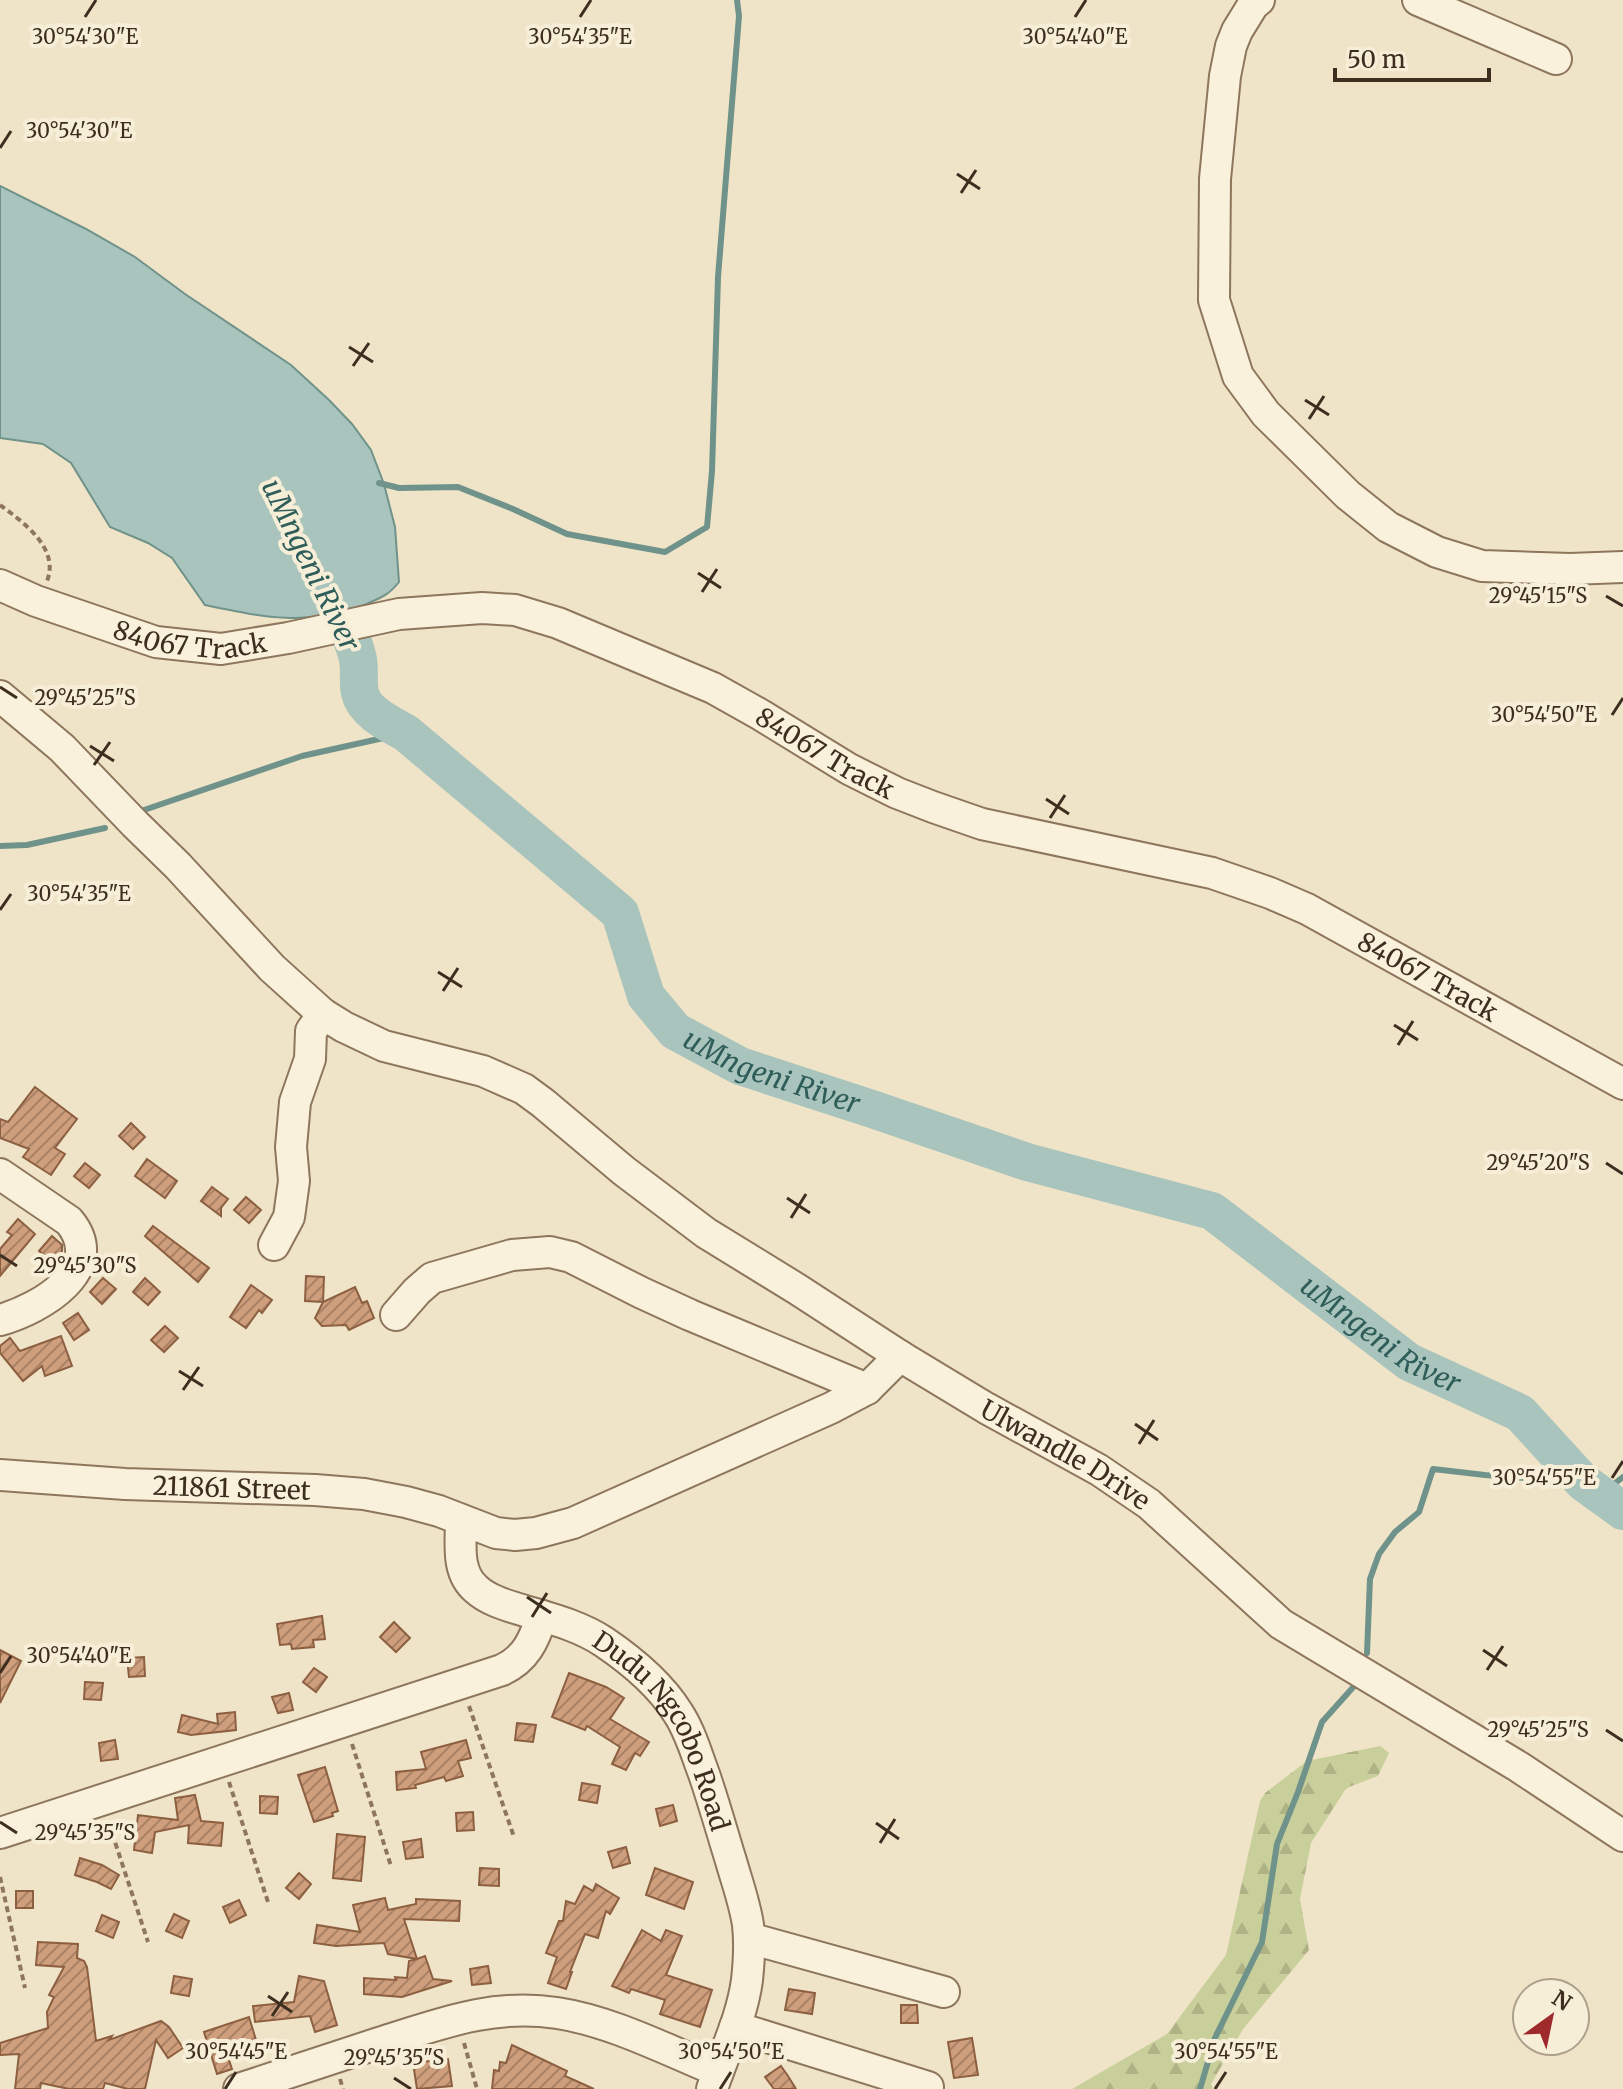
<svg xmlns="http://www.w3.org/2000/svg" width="1623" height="2089" font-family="Merriweather,serif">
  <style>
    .forest { fill: url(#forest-firs) }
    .water { fill: #a9c4bc; stroke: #6f938a; stroke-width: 2 }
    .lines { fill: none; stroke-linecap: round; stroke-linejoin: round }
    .stream { stroke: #6f938a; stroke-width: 6 }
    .river { stroke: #a9c4bc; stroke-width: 38 }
    .building { fill: url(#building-hatch); stroke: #8d5f41; stroke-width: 2 }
    .minor-casing { stroke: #8d765c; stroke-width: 34 }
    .path { stroke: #8d765c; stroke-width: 4; stroke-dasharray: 6 4; stroke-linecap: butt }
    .minor { stroke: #faf1dc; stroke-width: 30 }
    .ticks { fill: none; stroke: #3d2e20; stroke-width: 3 }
    .labels { text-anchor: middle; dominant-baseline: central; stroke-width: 8; stroke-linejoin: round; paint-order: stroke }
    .street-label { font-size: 26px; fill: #3d2e20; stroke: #f7eed8 }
    .water-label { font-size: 28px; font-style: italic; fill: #2f5d5a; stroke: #f7eed8 }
    .ticks-label { font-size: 20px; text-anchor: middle; fill: #3d2e20; stroke: #f7eed8; stroke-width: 8; stroke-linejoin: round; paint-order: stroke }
  </style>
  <defs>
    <pattern id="forest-firs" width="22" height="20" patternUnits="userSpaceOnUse" patternTransform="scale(2)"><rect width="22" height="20" fill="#c9cf9b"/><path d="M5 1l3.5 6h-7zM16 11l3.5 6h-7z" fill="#aeb285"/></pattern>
    <pattern id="building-hatch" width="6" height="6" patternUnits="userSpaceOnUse" patternTransform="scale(2)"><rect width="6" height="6" fill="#cf9f7d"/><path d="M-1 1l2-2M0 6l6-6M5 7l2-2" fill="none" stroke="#a98266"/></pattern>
  </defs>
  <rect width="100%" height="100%" fill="#f0e4c8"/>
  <polygon class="forest" points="1380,1746 1389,1753 1378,1776 1349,1787 1345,1790 1311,1843 1300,1899 1309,1950 1243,2029 1211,2084 1213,2089 1072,2089 1167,2034 1226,1955 1260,1801 1265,1793 1307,1761"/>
  <path class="water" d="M0,186L86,229L135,257L185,294L291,365L329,400L352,424L371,450L384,484L395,527L399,582C388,596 380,598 364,605C307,627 262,617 205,605L172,558L148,543L110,527L71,463L43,444L0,438Z"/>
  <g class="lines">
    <g class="stream">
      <polyline points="379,483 399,488 458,487 513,509 567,534 665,552 707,527 712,471 718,277 739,16 737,0"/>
      <polyline points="144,810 302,756 406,733"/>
      <polyline points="0,846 27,845 105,828"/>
      <polyline points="1600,1495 1623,1477"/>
      <polyline points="1367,1653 1370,1579 1379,1554 1395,1532 1419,1512 1433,1469 1485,1475 1583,1482"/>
      <polyline points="1200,2089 1215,2038 1262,1942 1277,1844 1298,1792 1322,1722 1356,1684"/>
    </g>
    <path class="river" id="s1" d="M328,592C340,612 351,633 357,655C361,668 357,681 360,693C365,713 390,724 406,733L620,913L646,996L675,1031L740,1066L872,1109L1027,1162L1212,1211L1409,1362L1520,1413L1583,1482L1623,1511"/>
  </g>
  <g class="building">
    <polygon points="35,1087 77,1119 55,1148 65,1154 51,1175 23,1157 29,1149 0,1138 0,1119 8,1122"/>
    <polygon points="131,1123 145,1137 133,1149 119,1136"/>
    <polygon points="147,1159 177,1181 165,1198 135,1176"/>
    <polygon points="85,1163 100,1175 89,1188 74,1176"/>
    <polygon points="212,1187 228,1199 221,1208 221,1216 201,1201"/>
    <polygon points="246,1197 261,1210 249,1223 234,1210"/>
    <polygon points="18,1219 35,1234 0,1276 0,1249 12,1235 7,1232"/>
    <polygon points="153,1226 209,1268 198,1282 145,1236"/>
    <polygon points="52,1236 62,1245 62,1251 52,1262 39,1251"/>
    <polygon points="306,1276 324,1277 323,1302 305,1301"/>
    <polygon points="103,1278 116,1289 102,1304 90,1292"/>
    <polygon points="145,1278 160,1292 148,1305 133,1292"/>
    <polygon points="251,1285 272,1300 262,1313 259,1310 246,1328 230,1317"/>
    <polygon points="355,1287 362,1303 367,1301 374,1318 349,1330 346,1325 322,1326 315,1318 323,1302"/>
    <polygon points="78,1313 89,1330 74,1340 63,1323"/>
    <polygon points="165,1326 178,1338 164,1352 151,1340"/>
    <polygon points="61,1336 72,1366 45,1376 42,1366 23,1381 0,1353 0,1346 10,1338 20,1351"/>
    <polygon points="322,1616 325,1639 313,1640 314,1647 292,1649 291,1644 280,1645 277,1624"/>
    <polygon points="394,1622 410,1638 396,1652 380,1637"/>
    <polygon points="0,1650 21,1661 0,1703"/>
    <polygon points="144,1657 145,1676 129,1677 127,1658"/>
    <polygon points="314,1668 327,1677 316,1692 303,1682"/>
    <polygon points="569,1673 606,1687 624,1698 610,1719 649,1742 640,1756 635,1753 626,1770 612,1764 620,1747 587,1726 585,1730 552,1717"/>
    <polygon points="85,1682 103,1683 101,1700 84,1699"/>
    <polygon points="289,1693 293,1710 278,1713 272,1697"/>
    <polygon points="235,1712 236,1730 191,1735 178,1732 182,1715 218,1724 217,1714"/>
    <polygon points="517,1723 536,1725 533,1742 515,1740"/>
    <polygon points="115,1740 118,1759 101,1761 99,1743"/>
    <polygon points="466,1740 471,1758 458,1761 463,1776 446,1781 444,1777 415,1785 416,1788 397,1790 396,1772 426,1769 421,1752"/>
    <polygon points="325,1767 338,1811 332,1813 333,1816 314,1822 298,1775"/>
    <polygon points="582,1783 600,1786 597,1803 579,1800"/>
    <polygon points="195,1795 201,1821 223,1823 221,1846 188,1843 189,1825 155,1832 152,1853 134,1850 138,1815 178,1820 175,1798"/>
    <polygon points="260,1796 278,1797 277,1814 260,1813"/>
    <polygon points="673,1805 677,1821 660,1826 656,1809"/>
    <polygon points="473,1812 474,1830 457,1831 456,1813"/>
    <polygon points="337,1834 365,1837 361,1881 333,1878"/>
    <polygon points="421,1839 423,1857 406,1859 403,1842"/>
    <polygon points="626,1847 630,1863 613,1868 608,1852"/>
    <polygon points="80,1858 102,1865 119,1875 111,1889 97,1882 75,1875"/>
    <polygon points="480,1868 499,1869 499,1886 479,1885"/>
    <polygon points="655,1868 693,1882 684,1909 646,1895"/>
    <polygon points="299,1873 311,1884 299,1899 286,1888"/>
    <polygon points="596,1884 619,1898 610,1914 606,1911 598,1938 585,1934 570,1972 572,1972 566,1989 548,1983 557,1957 546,1953 559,1921 563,1921 566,1901 575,1904 584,1886 593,1891"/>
    <rect x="16" y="1891" width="17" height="17"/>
    <polygon points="385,1898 388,1910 416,1904 416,1899 460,1901 459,1921 404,1919 417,1959 425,1956 433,1979 452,1981 402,1997 364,1994 364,1978 396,1980 395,1977 407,1978 409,1961 417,1959 388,1954 384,1943 336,1946 314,1943 317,1925 360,1932 353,1905"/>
    <polygon points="239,1900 246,1915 230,1923 223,1907"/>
    <polygon points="174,1914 189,1921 182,1938 166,1931"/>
    <polygon points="102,1915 119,1922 113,1938 96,1931"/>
    <polygon points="642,1930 661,1941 666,1930 682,1936 666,1975 712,1990 700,2027 660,2014 665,2000 631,1989 629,1993 612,1986"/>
    <polygon points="38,1942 78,1944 77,1958 84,1961 87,1967 96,2041 112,2036 109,2040 161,2021 169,2027 183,2048 168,2058 156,2040 145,2089 128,2089 105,2083 103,2089 69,2089 41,2083 40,2089 15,2089 19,2054 0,2055 0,2043 48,2028 47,2012 54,1997 49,1995 64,1967 36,1965"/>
    <polygon points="488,1966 491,1983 472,1985 470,1969"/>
    <polygon points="174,1976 192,1979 189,1996 171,1993"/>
    <polygon points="299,1976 324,1981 337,2025 315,2032 310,2016 255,2022 253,2006 294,2002"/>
    <polygon points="789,1989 815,1993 812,2014 785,2010"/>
    <polygon points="901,2005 917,2005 918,2023 901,2023"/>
    <polygon points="249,2017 256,2040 253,2041 254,2044 227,2054 232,2069 217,2074 204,2032"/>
    <polygon points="972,2038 978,2075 954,2078 948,2042"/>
    <polygon points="512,2045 567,2071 565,2076 594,2089 492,2089 494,2070 499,2071 500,2062 506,2063"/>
    <polygon points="448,2059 452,2086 417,2089 413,2063"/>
    <polygon points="781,2066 788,2076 796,2089 774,2089 765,2077"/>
  </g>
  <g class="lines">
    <g class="minor-casing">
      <g id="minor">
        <polyline points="1259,0 1253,5 1237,31 1231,46 1225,76 1215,179 1214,300 1238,376 1266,414 1348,495 1388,527 1437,552 1482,566 1570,569 1623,567"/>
        <polyline points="1418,0 1556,59"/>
        <path id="s2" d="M0,585L36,601L156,642L221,649L288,638L399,614L482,608L515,610L558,623L713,688L761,715L849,769L897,793L933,807L982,824L1212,873L1270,893L1307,909L1623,1084"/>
        <path id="s3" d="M0,696L62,748L135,824L178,866L272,968L323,1014L344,1027L384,1046L483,1071L524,1089L543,1103L624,1171L706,1233L797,1289L900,1356L986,1408L1099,1470L1149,1504L1281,1624L1519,1767L1623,1836"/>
        <path d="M0,1174L69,1221C109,1269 40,1309 0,1320"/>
        <polyline points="274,1245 289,1217 294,1181 291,1147 295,1102 310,1059 311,1031 323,1014"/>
        <polyline points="396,1315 417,1291 432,1278 512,1255 550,1252 571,1257 642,1293 690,1315 867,1389"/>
        <path id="s4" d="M0,1475L125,1484L315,1490L364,1494L406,1502L439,1511L496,1533L515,1535L536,1533L573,1523L831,1408L867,1389L900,1356"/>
        <path id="s5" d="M461,1520C461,1543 456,1572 476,1589C489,1601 509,1606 525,1611C552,1619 580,1626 604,1642C632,1661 660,1684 678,1713C690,1731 696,1753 704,1774C714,1803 722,1832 731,1861C737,1882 745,1904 748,1925C750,1943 749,1962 747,1980C742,2018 724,2053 712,2089"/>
        <path d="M0,1833L502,1670C526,1659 534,1640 542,1616"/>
        <polyline points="749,1938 944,1992"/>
        <polyline points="735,2027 928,2087"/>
        <path d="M239,2089C286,2074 332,2058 379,2043C440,2024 492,2003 557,2013C611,2021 667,2050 718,2071"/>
      </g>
    </g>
    <g class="path">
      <path d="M0,505C23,522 60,548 47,581"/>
      <polyline points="469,1706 514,1837"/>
      <polyline points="352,1744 391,1866"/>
      <polyline points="229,1782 268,1902"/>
      <polyline points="109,1824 148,1942"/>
      <polyline points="0,1877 25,1988"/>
      <polyline points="464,2043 477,2089"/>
      <polyline points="340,2079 343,2089"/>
    </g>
    <use href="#minor" class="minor"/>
  </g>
  <path class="ticks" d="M85,17L96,0M580,17L591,0M1075,17L1086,0M0,148L11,131M957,174L980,189M961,193L976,170M349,347L373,362M353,366L369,343M1305,400L1329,415M1309,419L1324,396M698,573L721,588M702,592L717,569M1606,596L1623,606M0,687L17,698M1612,715L1623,698M90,746L114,761M94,765L110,742M1046,799L1069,814M1050,818L1065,795M0,910L11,894M438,972L462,987M443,991L458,968M1394,1025L1418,1040M1398,1045L1413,1021M1606,1163L1623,1174M787,1198L810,1213M791,1218L806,1194M0,1255L17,1266M179,1371L203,1386M183,1390L199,1367M1135,1424L1158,1440M1139,1444L1154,1420M1612,1478L1623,1461M527,1597L551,1613M532,1617L547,1593M1483,1650L1507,1666M1487,1670L1503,1646M0,1673L11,1656M1606,1730L1623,1741M0,1822L17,1833M876,1823L899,1839M880,1843L895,1819M268,1996L292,2012M272,2016L288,1992M394,2078L411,2089M225,2089L236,2072M720,2089L731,2072M1215,2089L1226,2072"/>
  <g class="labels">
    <g class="street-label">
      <text stroke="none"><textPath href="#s2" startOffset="200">84067 Track</textPath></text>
      <text stroke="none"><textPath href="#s2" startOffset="872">84067 Track</textPath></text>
      <text stroke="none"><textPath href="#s2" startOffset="1520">84067 Track</textPath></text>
      <text stroke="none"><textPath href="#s3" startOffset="1324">Ulwandle Drive</textPath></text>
      <text stroke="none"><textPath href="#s4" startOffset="232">211861 Street</textPath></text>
      <text stroke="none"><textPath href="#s5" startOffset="322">Dudu Ngcobo Road</textPath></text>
    </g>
    <g class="water-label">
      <text transform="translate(311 565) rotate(64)">uMngeni River</text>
      <text stroke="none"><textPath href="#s1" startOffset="688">uMngeni River</textPath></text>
      <text stroke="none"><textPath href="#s1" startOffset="1360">uMngeni River</textPath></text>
    </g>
  </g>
  <g class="ticks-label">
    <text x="580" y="44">30°54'35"E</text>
    <text x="85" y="44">30°54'30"E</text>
    <text x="1075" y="44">30°54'40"E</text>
    <text x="79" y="138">30°54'30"E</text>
    <text x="1538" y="603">29°45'15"S</text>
    <text x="85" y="705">29°45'25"S</text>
    <text x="1544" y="722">30°54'50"E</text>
    <text x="79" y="901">30°54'35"E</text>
    <text x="1538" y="1170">29°45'20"S</text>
    <text x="85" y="1273">29°45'30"S</text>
    <text x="1544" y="1485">30°54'55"E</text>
    <text x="79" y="1663">30°54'40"E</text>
    <text x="1538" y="1737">29°45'25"S</text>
    <text x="85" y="1840">29°45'35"S</text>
    <text x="236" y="2059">30°54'45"E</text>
    <text x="731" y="2059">30°54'50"E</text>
    <text x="1226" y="2059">30°54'55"E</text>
    <text x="394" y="2065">29°45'35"S</text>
  </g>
  <g transform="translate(1551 2017) rotate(33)"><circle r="38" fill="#f7eed8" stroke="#ada18e" stroke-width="2"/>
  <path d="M0-6L14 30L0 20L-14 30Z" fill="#9e2a2b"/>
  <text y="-12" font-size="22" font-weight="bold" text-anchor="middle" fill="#3d2e20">N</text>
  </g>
  <path d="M1335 68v12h154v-12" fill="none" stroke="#3d2e20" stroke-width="4"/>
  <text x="1347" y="68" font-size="24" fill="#3d2e20" stroke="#f7eed8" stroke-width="6" paint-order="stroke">50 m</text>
</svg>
